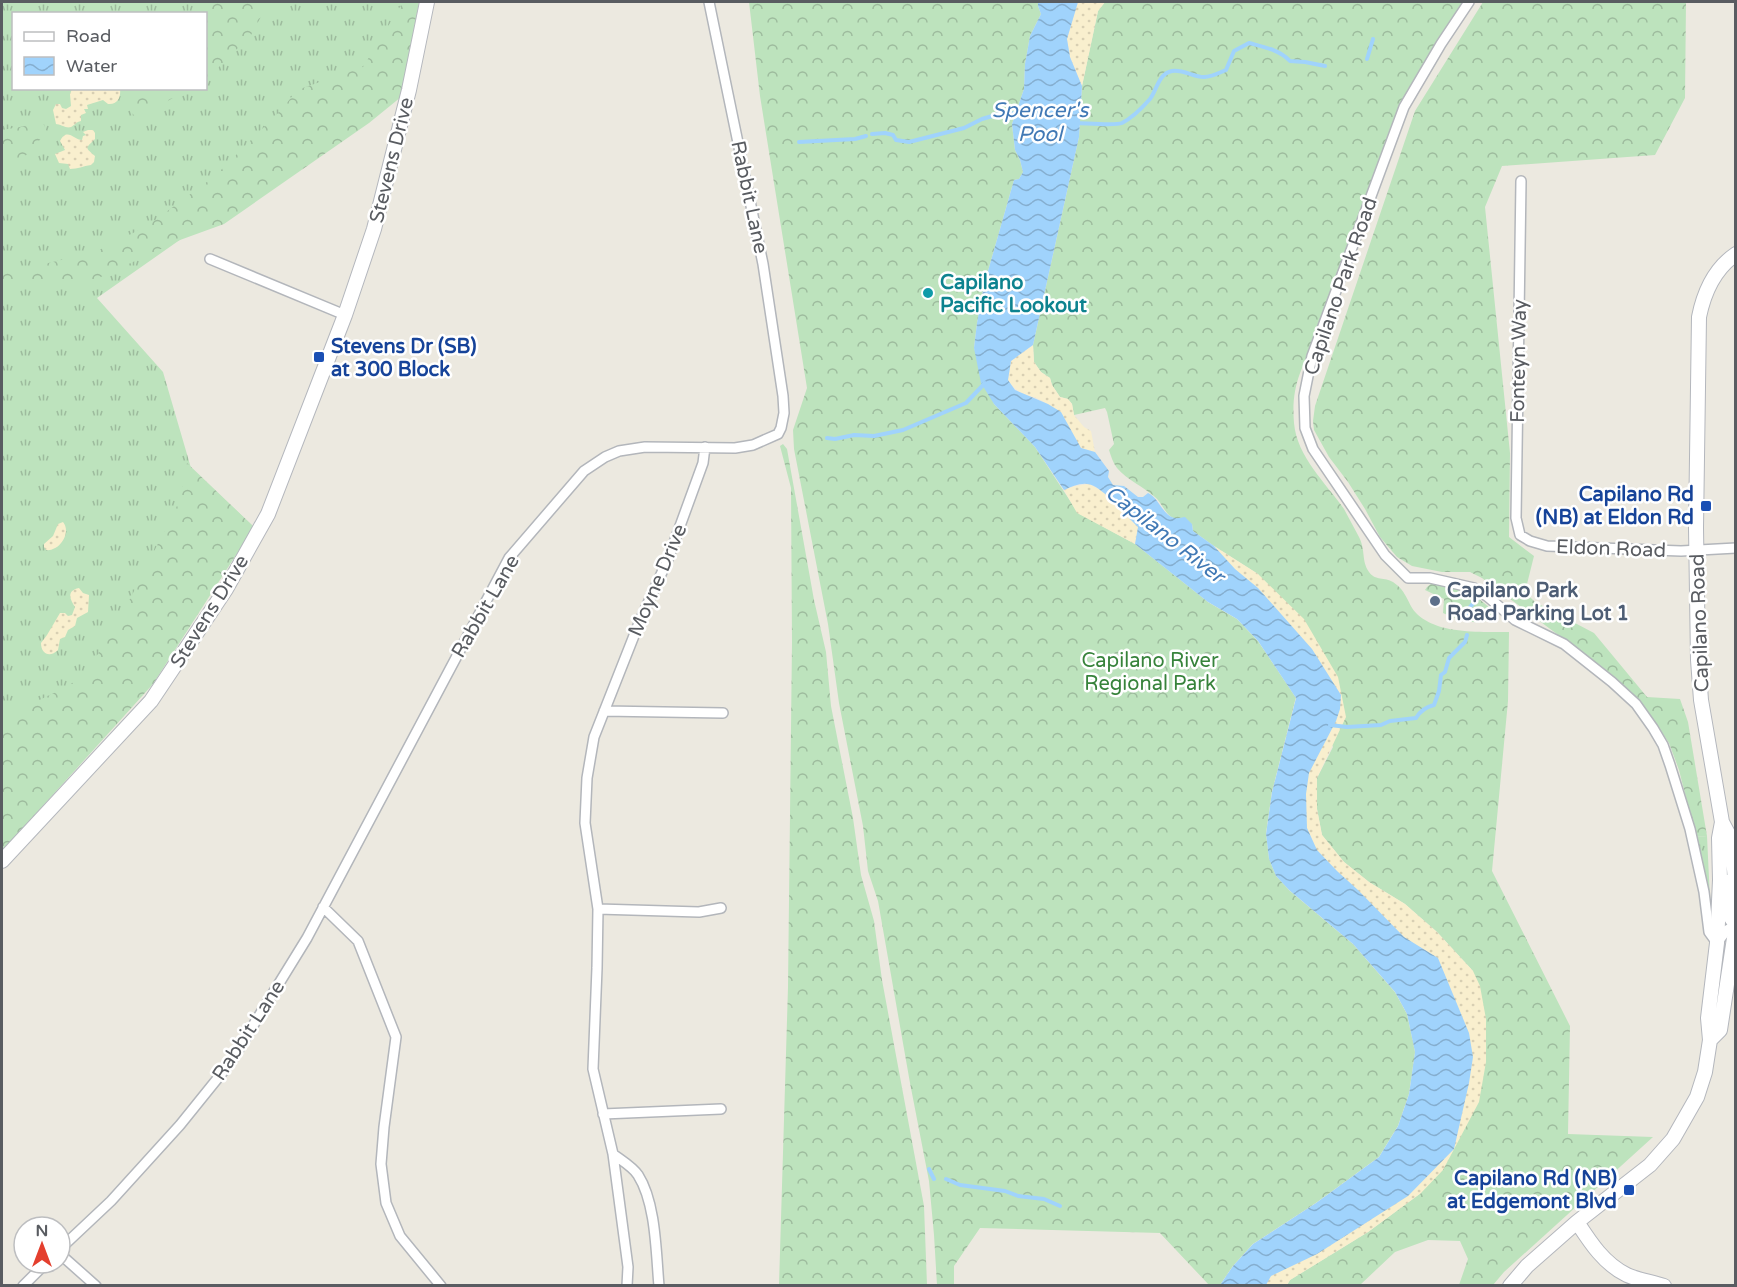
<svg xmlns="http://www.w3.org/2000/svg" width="1737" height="1287" font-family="'Varela Round',sans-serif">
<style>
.grass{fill:url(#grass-tufts);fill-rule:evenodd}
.forest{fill:url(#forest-crowns)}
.sand{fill:url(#sand-dots)}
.water{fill:url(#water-waves)}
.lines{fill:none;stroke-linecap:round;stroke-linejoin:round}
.stream{stroke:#a0d3fc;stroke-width:4}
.street-casing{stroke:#b3b6bb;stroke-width:12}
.secondary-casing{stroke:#b4b7bd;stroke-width:16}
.street{stroke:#fff;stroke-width:9}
.secondary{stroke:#fff;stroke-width:14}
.culture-dot{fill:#0f9aa8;stroke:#fff;stroke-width:2}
.transit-dot{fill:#1a4fb4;stroke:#fff;stroke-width:2}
.service-dot{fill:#5c6f8a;stroke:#fff;stroke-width:2}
.labels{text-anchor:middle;stroke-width:5;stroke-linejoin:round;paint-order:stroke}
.street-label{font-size:20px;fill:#595c61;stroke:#fff}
.culture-label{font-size:20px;font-weight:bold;fill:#0d838f;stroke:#fff;text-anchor:start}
.transit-label{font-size:20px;font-weight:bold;fill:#164399;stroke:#fff;text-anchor:end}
.service-label{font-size:20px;font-weight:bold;fill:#4e5e75;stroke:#fff;text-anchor:start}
.park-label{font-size:20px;fill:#37833b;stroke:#fff}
.water-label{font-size:21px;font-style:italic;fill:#4179b5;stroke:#fff}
</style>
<defs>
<pattern id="grass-tufts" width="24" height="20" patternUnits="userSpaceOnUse" patternTransform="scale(1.5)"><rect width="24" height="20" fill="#bde3bd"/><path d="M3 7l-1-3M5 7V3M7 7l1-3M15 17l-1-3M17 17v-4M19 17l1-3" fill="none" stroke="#9dbb9d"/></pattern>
<pattern id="forest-crowns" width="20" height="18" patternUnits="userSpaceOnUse" patternTransform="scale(1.5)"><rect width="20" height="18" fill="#bde3bd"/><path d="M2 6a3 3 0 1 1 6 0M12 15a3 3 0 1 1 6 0" fill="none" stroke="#9dbb9d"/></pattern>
<pattern id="sand-dots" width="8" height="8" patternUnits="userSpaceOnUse" patternTransform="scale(1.5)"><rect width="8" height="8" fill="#f9efce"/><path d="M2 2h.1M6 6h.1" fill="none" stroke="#d8cfb3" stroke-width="1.8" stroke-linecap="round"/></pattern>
<pattern id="water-waves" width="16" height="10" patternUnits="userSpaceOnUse" patternTransform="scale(1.5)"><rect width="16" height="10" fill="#a0d3fc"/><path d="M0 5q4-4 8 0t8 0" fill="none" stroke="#85aecf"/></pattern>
</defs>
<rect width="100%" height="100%" fill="#ece9e0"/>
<path class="grass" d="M2 2H411L385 96 97 298 163 372 191 468 254 527 2 851ZM14 14H206V88H14Z
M1707 836 1710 899 1696 837Z"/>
<path class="forest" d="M203 2H269L251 35 212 74 206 78V14L189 13Z
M403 2H419L401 97 369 123 224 224 180 240 88 283 2 288V274L95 252 147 226 215 176 282 109 297 90 363 67Z
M749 2H1038V6L1041 14 1030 36 1025 64 1024 89 1012 124 1015 150 1020 160 1023 172 1019 179 1014 180 984 285 977 323 974 348 994 404 1035 447 1078 513 1135 544 1208 602 1237 619 1258 641 1296 698 1272 792 1266 834 1289 890 1353 944 1395 992 1407 1014 1416 1052 1409 1094 1398 1126 1379 1157 1316 1203 1253 1244 1233 1266 1220 1285H1209L1160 1233 980 1228 954 1266V1285H937L934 1235 929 1181 910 1083 878 901 868 871 863 826 839 703 828 624 794 449 793 430 807 388 760 96Z
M1105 2H1464L1415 79 1317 337C1301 368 1291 387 1294 423 1297 457 1326 483 1344 509 1349 518 1354 528 1359 537 1366 551 1361 560 1369 572 1375 581 1385 577 1393 582 1408 592 1407 604 1417 614 1421 618 1428 622 1433 624 1452 633 1488 632 1509 632L1508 701 1492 871 1570 1026 1568 1134 1653 1137 1504 1272 1493 1285H1459L1468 1259 1460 1241 1428 1240 1395 1252 1360 1285H1287L1290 1280 1368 1232 1421 1193 1473 971 1437 932 1405 904 1369 882 1344 862 1322 835 1317 809V778L1333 747 1258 574 1214 546 1193 531 1192 524C1185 522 1176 520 1170 516 1164 511 1161 502 1155 497 1144 487 1127 480 1117 468 1113 463 1111 456 1109 450L1114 444 1107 412 1105 408 1074 415 1072 404 1068 399 1060 397 1052 385 1050 378 1041 372 1034 362 1033 345 1079 137 1082 86 1098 11Z
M1483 2H1686L1685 98 1655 155 1502 166 1485 207 1510 453 1509 537 1534 556 1525 592 1535 602 1594 633 1647 697 1680 699 1688 722 1707 836 1696 837 1679 770 1669 743 1657 725 1636 703 1569 643 1482 578 1470 572H1442L1412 566 1397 557 1380 537 1365 509 1348 482 1329 457 1314 430 1313 421 1315 406 1415 111Z
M143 89V88L188 89 137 119 124 103Z
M43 123 47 132 19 163 2 166V130Z
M783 444 787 449 814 600 826 652 831 706 853 818 861 875 874 921 882 980 924 1206 927 1285H779L788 987 792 642 791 488 780 446Z
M187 463 254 527 153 684 2 851V724L14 712 54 693 85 676 130 599 179 502Z
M1432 583 1473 594 1495 612 1496 616C1481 628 1459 620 1443 613L1444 599 1425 590 1427 587Z"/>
<path class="sand" d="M1078 2H1105L1098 11 1082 86 1070 57 1067 39Z
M72 89H120C121 97 118 105 108 104L103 100 87 105 88 109H84L86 113 81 115V121C76 122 75 125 71 127 67 129 60 124 56 124L53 110 56 104H60L62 108 66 109 71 106 70 94Z
M88 130H93L95 133V139C85 149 85 147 95 156L94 162 91 165C83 166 78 169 70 169L68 164 59 163 55 154 65 150 60 141C67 127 74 140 82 140L83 136 86 135 83 132Z
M1033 345 1034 362 1041 372 1050 378 1052 385 1060 397 1068 399 1072 404 1074 415 1084 427 1091 431 1095 452 1081 448C1073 436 1059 414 1048 405 1034 392 1021 400 1008 380L1011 361Z
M1089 484 1107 494 1126 516 1139 527 1135 544 1077 513 1064 490 1075 486Z
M63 522C72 533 59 552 46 550L44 547V544L53 536 58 524Z
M1214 546 1258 574 1304 619 1338 677 1346 717 1317 778V809L1322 835 1344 862 1369 882 1405 904 1437 932 1473 971 1480 986 1486 1019V1062L1479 1102 1443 1170 1421 1193 1368 1232 1290 1280 1287 1285H1220L1233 1266 1253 1244 1316 1203 1379 1157 1398 1126 1409 1094 1415 1052 1407 1014 1395 992 1353 944 1289 890 1276 876 1269 859 1266 834 1272 792 1296 697 1258 641 1237 619 1208 602Z
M79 588 83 593 89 595 88 612 77 618 75 626 68 630 65 637 60 639 58 650C50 658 41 654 41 643L47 635 60 613H65L68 616 72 615 75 607C70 599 66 591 79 588Z"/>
<path class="water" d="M1038 2H1078L1067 39 1070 57 1082 86 1079 137 1033 345 1011 361 1008 380 1015 390 1048 404 1061 412 1081 448 1095 452 1109 471 1108 477 1113 485 1124 486 1138 497H1143L1148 493C1159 498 1163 516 1175 518 1178 519 1182 517 1185 517L1192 524 1193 531 1214 546 1235 569 1258 588 1312 649 1341 695 1340 709 1336 721 1309 773 1306 794 1307 828 1317 850 1337 871 1358 890 1404 937 1438 958 1469 1033 1473 1057 1469 1083 1454 1149 1408 1196 1317 1254 1271 1276 1266 1285H1220L1233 1266 1253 1244 1316 1203 1379 1157 1398 1126 1409 1094 1415 1052 1407 1014 1395 992 1353 944 1289 890 1276 876 1269 859 1266 834 1272 792 1296 698 1258 641 1237 619 1208 602 1135 544 1138 527C1126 516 1102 485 1087 484 1080 483 1071 487 1064 490L1035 447 994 404 981 383 974 348 977 323 984 285 1014 180 1019 179 1023 172 1020 160 1015 150 1012 124 1024 89 1025 64 1030 36 1041 14 1038 6Z"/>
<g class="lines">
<path class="stream" d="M1367 59 1373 39
M1076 123C1085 123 1115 126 1122 123 1132 118 1142 108 1150 99 1157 90 1158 74 1172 71 1183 69 1193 77 1204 77 1211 77 1219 73 1226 70L1234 51 1249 43C1264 47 1280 50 1290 61L1305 62 1325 66
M872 134 885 133 893 135 896 140 909 142 964 128 982 119 999 114 1020 113
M799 142 855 139 866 136
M827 438 835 439 854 435 874 436 903 430 966 403 985 383
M1486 590 1492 584
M1466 618 1470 607 1477 599
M1330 725 1347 727 1381 725 1390 721 1416 718C1420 711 1426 707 1434 705L1439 691 1441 675 1445 672 1449 658 1465 642 1467 635
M929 1169 934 1179
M946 1179 960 1185 1005 1191 1018 1196 1044 1199 1060 1206"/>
<g class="street-casing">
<path id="street" d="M1469 2 1441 44 1404 107 1312 356 1304 396 1305 428 1313 449 1385 555 1408 578H1430L1474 588 1488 597 1515 620 1564 644 1612 682 1636 704 1653 728 1663 745 1670 765 1690 829 1704 892 1709 932 1717 943 1727 930 1736 925
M1521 181 1516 518 1520 535 1530 541 1547 546 1681 551 1736 548
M210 259 345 315
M604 711 723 713
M323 907 358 941 396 1037 384 1127 381 1164 386 1203 400 1236 441 1286
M598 909 699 912 721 908
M603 1114 721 1109
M613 1154C621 1160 633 1167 638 1175 656 1203 656 1253 659 1286
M60 1249 111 1201 180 1125 230 1063 307 938 509 558 584 471 605 457 619 451 645 447 735 448 753 445 778 434 781 428 784 413 783 396 763 264 709 2
M60 1254 96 1286
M23 1286 46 1263
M627 1286 628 1267 613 1154 593 1069 597 968 598 909 585 823 587 778 594 737 639 623 668 559 703 463 705 447"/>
</g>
<g class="secondary-casing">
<path id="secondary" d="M1736 254C1714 269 1704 292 1699 317L1696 528 1698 660 1701 700 1722 822 1731 839 1736 889
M2 861 151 701 226 589 268 514 345 315 374 229 409 90 427 2
M1724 881 1730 895 1728 913 1736 925
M1710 1040 1720 1030 1736 925
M1577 1222C1590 1242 1604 1264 1627 1275 1638 1280 1652 1282 1664 1286
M1510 1286 1527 1266 1577 1222 1650 1165 1673 1139 1697 1097 1705 1072 1710 1040 1708 1018 1717 943 1720 880 1719 838 1722 822"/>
</g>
<use href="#street" class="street"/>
<use href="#secondary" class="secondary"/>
</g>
<circle class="culture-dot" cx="928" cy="293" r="6"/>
<g class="transit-dot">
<rect x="313" y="351" width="12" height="12" rx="3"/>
<rect x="1700" y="500" width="12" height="12" rx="3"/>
<rect x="1623" y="1184" width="12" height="12" rx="3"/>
</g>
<circle class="service-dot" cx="1435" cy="601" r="6"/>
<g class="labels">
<g class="street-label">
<text transform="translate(391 160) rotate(-76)" y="7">Stevens Drive</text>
<text transform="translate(750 197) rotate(78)" y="7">Rabbit Lane</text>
<text transform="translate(1340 286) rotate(-71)" y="7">Capilano Park Road</text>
<text transform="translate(1518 361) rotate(-89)" y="7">Fonteyn Way</text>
<text transform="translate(1611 548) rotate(2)" y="7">Eldon Road</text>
<text transform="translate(657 580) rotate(-67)" y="7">Moyne Drive</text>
<text transform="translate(485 606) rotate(-60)" y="7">Rabbit Lane</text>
<text transform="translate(209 611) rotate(-58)" y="7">Stevens Drive</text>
<text transform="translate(1699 623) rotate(-92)" y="7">Capilano Road</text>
<text transform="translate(248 1030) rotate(-57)" y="7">Rabbit Lane</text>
</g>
<g class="culture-label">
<text x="940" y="289">Capilano<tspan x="940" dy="23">Pacific Lookout</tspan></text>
</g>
<g class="transit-label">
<text x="331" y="353" text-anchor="start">Stevens Dr (SB)<tspan x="331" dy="23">at 300 Block</tspan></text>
<text x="1694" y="501">Capilano Rd<tspan x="1694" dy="23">(NB) at Eldon Rd</tspan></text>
<text x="1617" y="1185">Capilano Rd (NB)<tspan x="1617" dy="23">at Edgemont Blvd</tspan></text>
</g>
<g class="service-label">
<text x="1447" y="597">Capilano Park<tspan x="1447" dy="23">Road Parking Lot 1</tspan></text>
</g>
<g class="park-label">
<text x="1150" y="667">Capilano River<tspan x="1150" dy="23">Regional Park</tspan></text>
</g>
<g class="water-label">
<text x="1040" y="117">Spencer's<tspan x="1040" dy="24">Pool</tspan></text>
<text transform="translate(1165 534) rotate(38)" y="7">Capilano River</text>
</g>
</g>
<rect width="1737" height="1287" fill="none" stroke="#595c61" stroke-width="6"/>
<rect x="12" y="12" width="195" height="78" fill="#ffffff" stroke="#bdbec0" stroke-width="1.5"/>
<rect x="24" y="32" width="30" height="9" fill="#ffffff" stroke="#bdbec0" stroke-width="1.5"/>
<text x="66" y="42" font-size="18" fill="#595c61">Road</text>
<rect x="24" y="57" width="30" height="18" fill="url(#water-waves)" stroke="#bdbec0" stroke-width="1.5"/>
<text x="66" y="72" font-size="18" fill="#595c61">Water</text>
<g transform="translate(42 1245)"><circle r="28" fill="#ffffff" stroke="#bdbec0" stroke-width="1.5"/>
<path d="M0-4.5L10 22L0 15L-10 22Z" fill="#e43f2e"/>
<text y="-9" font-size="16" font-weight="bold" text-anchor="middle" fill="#595c61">N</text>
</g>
</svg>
